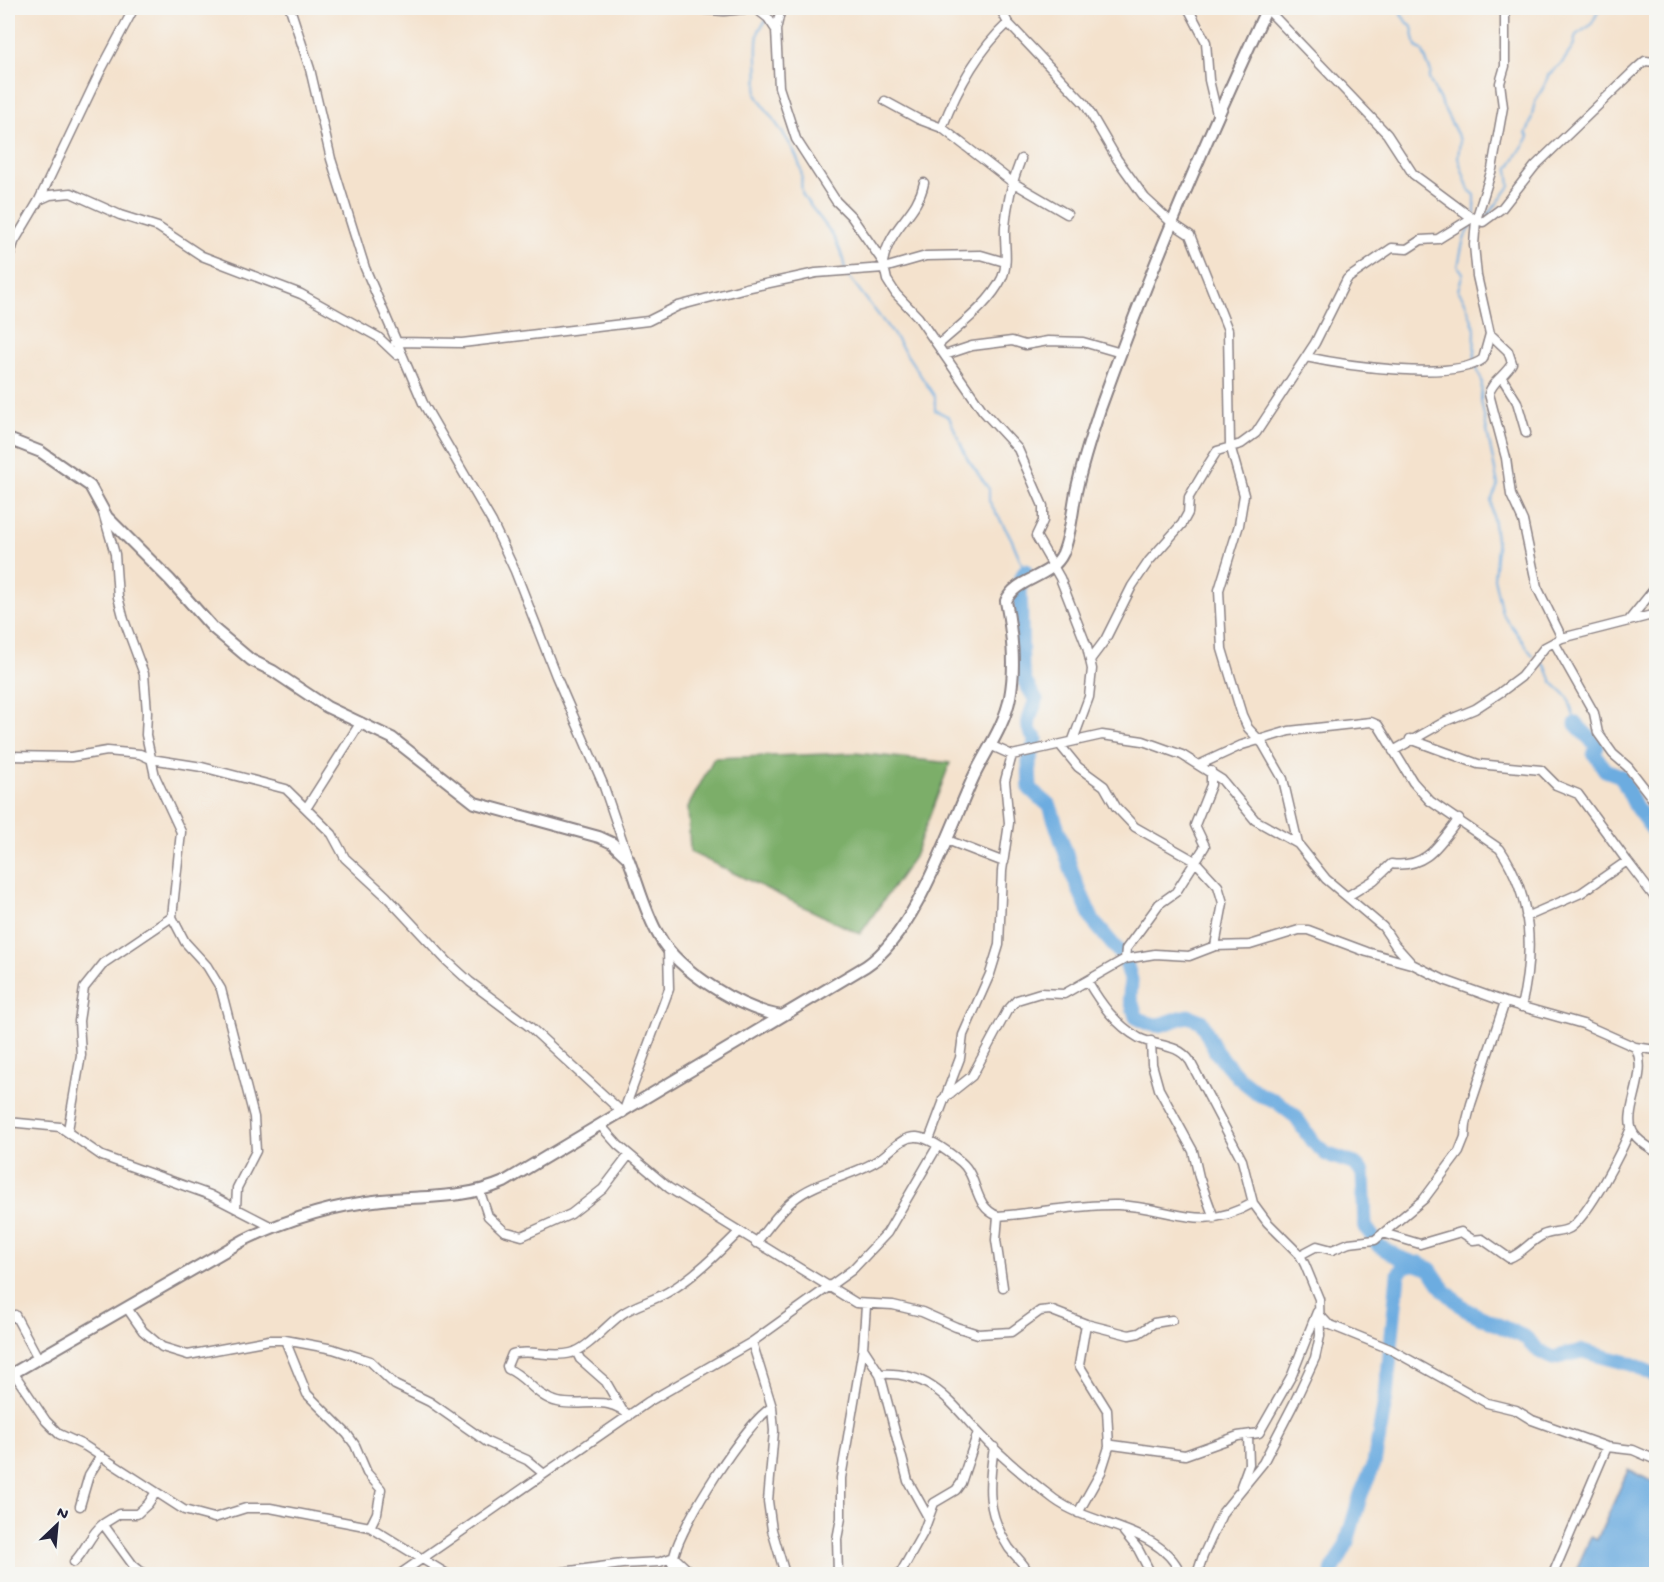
<svg xmlns="http://www.w3.org/2000/svg" width="1664" height="1582" font-family="'Gochi Hand',sans-serif">
<style>
.forest{fill:#7bae69;stroke:#4e6852;stroke-width:1.5}
.water{fill:#6cace0;stroke:#47678e;stroke-width:1.5}
.lines{fill:none;stroke-linecap:round;stroke-linejoin:round}
.stream{stroke:#6cace0;stroke-width:2}
.river{stroke:#6cace0;stroke-width:15}
.minor-casing{stroke:#8b8284;stroke-width:11}
.tertiary-casing{stroke:#8b8284;stroke-width:14}
.minor{stroke:#fff;stroke-width:8}
.tertiary{stroke:#fff;stroke-width:10}
</style>
<rect width="100%" height="100%" fill="#f6f6f2"/>
<filter id="ink" filterUnits="userSpaceOnUse"><feTurbulence type="fractalNoise" baseFrequency=".0167" numOctaves="2"/><feDisplacementMap in="SourceGraphic" scale="12" xChannelSelector="R" yChannelSelector="G"/><feConvolveMatrix kernelMatrix="1 2 1 2 8 2 1 2 1" color-interpolation-filters="sRGB"/></filter>
<filter id="wash" filterUnits="userSpaceOnUse"><feTurbulence type="fractalNoise" baseFrequency=".008" numOctaves="4" result="noise"/><feDisplacementMap in="SourceGraphic" scale="24" xChannelSelector="R" yChannelSelector="G"/><feGaussianBlur stdDeviation="1.35" result="paint"/><feColorMatrix in="noise" values="0 0 0 0 0 0 0 0 0 0 0 0 0 0 0 0 0 1.4 0 .05"/><feComposite in="paint" operator="in"/></filter>
<g filter="url(#wash)">
<rect width="100%" height="100%" fill="#f4e2cd"/>
<path class="forest" d="M855 753 950 763 914 857 860 934 690 852 688 807 714 758Z"/>
<path class="water" d="M1628 1470 1656 1483V1574H1574L1591 1537 1597 1540Z"/>
<g class="lines">
<path class="stream" d="M1403 8 1401 15 1412 27 1416 47 1422 50 1431 72 1429 79 1460 140 1458 158 1469 190 1475 195V214
M767 19C765 23 760 27 759 31 753 49 761 74 756 94 770 118 794 142 801 170 803 178 799 190 804 197 822 223 839 235 845 269
M1479 218 1489 214 1510 186 1508 169 1529 137 1526 134C1532 124 1531 117 1534 106 1537 94 1546 88 1548 75L1562 63 1573 47 1576 35 1591 25 1600 8
M1472 227C1462 235 1461 254 1458 266L1463 273 1458 290 1465 301 1475 329 1474 361 1482 381 1481 401 1498 485 1491 501 1497 547 1494 578 1502 613 1533 656
M847 274 893 334 935 397V410L949 417 967 458 989 489V501L1011 538 1025 571
M1538 660 1546 667 1552 682 1568 697 1576 724"/>
<path class="river" d="M1025 571 1020 581 1022 668 1025 682 1036 700C1031 715 1022 727 1036 739L1029 762 1030 789 1050 806 1074 878 1093 921 1125 959 1131 980 1130 997 1136 1017C1162 1033 1163 1021 1188 1016L1201 1021 1216 1052 1239 1078 1260 1095 1276 1101 1295 1116 1312 1141 1326 1154 1355 1164 1363 1173 1365 1226 1379 1246 1398 1257 1430 1269 1444 1290 1466 1310 1526 1338 1539 1351 1553 1358 1582 1351 1632 1364 1656 1376
M1576 724 1597 746 1594 753 1605 770 1621 776 1636 807 1656 834
M1332 1571 1346 1545 1361 1494 1374 1464 1386 1396 1398 1275 1404 1266 1419 1263"/>
</g>
</g>
<g filter="url(#ink)">
<g class="lines">
<g class="minor-casing">
<path id="minor" d="M290 8 310 69 331 159 365 268 423 403 492 522 515 571 556 676 603 784 628 857
M680 8 724 11 755 8 768 18 776 30
M781 8 776 30 779 87 796 139 836 201 851 216 883 262 887 280 896 294 918 317 983 411 1018 449 1043 506V521L1036 536 1060 578 1087 647 1092 669 1089 697 1073 740
M1000 8 1008 23 1085 104 1117 159 1145 198 1172 223 1190 235 1228 330 1230 445 1244 495 1239 525 1219 590 1222 649 1242 715 1248 728 1263 744 1283 779 1298 844
M1188 8 1206 42 1209 80 1217 114
M1266 8 1387 134 1413 174 1472 218 1483 222 1502 208 1535 166 1638 67 1645 61 1656 62
M885 101 918 119 942 128 1012 182 1067 214
M942 128C957 89 978 51 1008 23
M39 200 100 72 134 8
M8 261 14 242 39 200 50 195 71 193 120 215 158 227 202 256 301 294 378 337 397 355
M883 262C890 225 917 216 924 183
M1490 334 1508 351 1512 363C1507 374 1491 382 1489 394L1506 458 1511 495 1523 521 1537 587 1562 638
M395 342 462 343 648 321 678 306 746 288 816 273 884 268 926 256 981 255 1005 262
M938 345C960 325 989 305 1002 278 1009 262 1004 244 1005 227 1007 203 1012 181 1021 159
M945 355 972 346 1012 341 1025 345 1048 341 1083 342 1121 353
M1306 357C1343 365 1453 382 1483 359L1490 334 1477 276 1474 245 1476 220 1492 169 1503 107 1500 83 1505 66V8
M1502 378 1517 402 1526 433
M103 513 115 554 118 597 124 620 144 674 147 712 146 735 155 776 181 832 172 917 185 942 207 966 221 989 254 1117 256 1151 237 1188 236 1208
M1630 619 1656 587
M1554 642 1594 713 1598 733 1613 754 1628 767 1656 803
M1090 660 1105 640 1132 586 1149 561 1182 524 1188 513 1189 497 1208 465 1217 451 1241 444 1256 433 1315 343 1347 279 1392 248 1407 249 1421 240 1438 239 1472 218
M1410 739 1478 764 1541 770 1556 785 1578 794 1627 861
M990 745 1012 755 1102 735 1143 741 1182 755 1222 780 1255 820 1298 844 1326 879 1383 927 1395 945 1412 964 1444 980 1505 1002 1583 1024 1635 1047 1656 1050
M1060 745 1078 767 1104 786 1116 807 1135 827 1195 861 1218 886 1223 903 1215 946
M1393 751 1446 721 1475 709 1501 692 1521 677 1545 647 1562 638 1656 614
M8 756 71 757 107 751 140 754 151 759 202 767 286 789 332 834 345 858 386 896 447 961 470 982 530 1027 623 1113 669 989 668 950
M1201 764 1242 745 1289 731 1371 722 1378 725 1413 782 1430 801 1500 849C1533 898 1534 952 1521 1007
M307 807 361 722
M947 840 1004 862
M1348 896 1374 880 1391 864C1427 869 1439 844 1459 819
M1526 917 1581 893 1627 861 1656 899
M1125 959 1126 949 1159 904 1176 892 1202 851 1205 846 1195 825 1211 785V771
M1088 982C1101 1004 1116 1025 1139 1038 1157 1047 1177 1043 1190 1061L1242 1160 1253 1203 1267 1222 1300 1255 1305 1265 1319 1299 1320 1336 1315 1358 1294 1403 1263 1463 1223 1512 1203 1556 1197 1574
M1151 1041 1152 1064 1159 1089 1193 1151 1199 1177 1214 1218
M1635 1047C1651 1074 1620 1114 1634 1134 1639 1142 1649 1147 1656 1152
M943 1099 972 1076 1007 1011 1017 1000 1040 993 1064 994 1125 959 1155 954 1189 956 1215 946 1250 945 1299 930H1308L1367 952 1411 964
M8 1122 60 1127 102 1156 210 1195 272 1227
M601 1126 618 1145 669 1188 856 1303 893 1305 922 1312 956 1327 978 1334 1011 1332 1040 1311 1050 1310 1086 1324
M68 1130 81 1055 79 1021 84 988 104 963 172 917
M929 1140 960 1058 963 1035 990 974 999 945 1002 871 1009 823 1005 781 1012 755
M480 1192 488 1216 504 1231 522 1236 571 1214 603 1189 629 1155
M998 1216C1038 1213 1079 1204 1118 1205 1173 1207 1199 1234 1253 1203
M1383 1233 1420 1244 1461 1232 1473 1240 1482 1239 1509 1258C1523 1253 1529 1242 1543 1235 1552 1231 1561 1233 1570 1228 1589 1215 1622 1151 1631 1128
M756 1243C767 1229 778 1213 792 1201 816 1180 852 1177 878 1160 891 1152 901 1136 917 1137 931 1138 950 1153 961 1162 979 1177 973 1207 998 1216L996 1240 1003 1287
M1300 1255 1317 1246 1332 1250 1349 1243 1375 1240 1424 1199 1459 1152 1465 1137 1466 1124 1471 1104 1505 1002
M866 1306 863 1348 880 1374 908 1481 928 1517
M127 1308 143 1331 162 1347 188 1355 269 1340H285L333 1349 370 1361 395 1385 430 1402 487 1442 527 1460 544 1474
M8 1319 15 1315 38 1358
M285 1340 307 1394 347 1434 355 1445 367 1473 381 1489 377 1513 370 1527
M752 1342 772 1407 774 1431 768 1501 772 1530 785 1574
M576 1351 580 1359 606 1382 621 1408
M13 1372 46 1421 59 1434 85 1446 184 1510 214 1518 246 1508H270L370 1527 447 1574
M880 1374C929 1371 949 1400 978 1432 1000 1456 1028 1479 1054 1499 1093 1528 1160 1526 1181 1574
M629 1416C609 1394 583 1408 558 1402 536 1397 527 1377 508 1369L507 1366 512 1354C531 1349 551 1358 571 1353 588 1349 606 1325 622 1314 636 1304 653 1301 668 1292 694 1277 717 1254 738 1233
M994 1447C988 1487 986 1512 1009 1548 1016 1557 1025 1564 1029 1574
M1109 1447 1107 1410 1079 1365 1086 1324 1129 1335 1139 1333 1154 1323 1172 1320
M1241 1486 1249 1464 1248 1436
M80 1506 89 1475 101 1456
M1078 1513 1101 1472 1109 1447 1113 1445 1185 1455 1238 1436 1259 1433 1292 1375 1317 1312 1328 1324 1390 1349 1487 1403 1516 1410 1532 1420 1607 1447 1633 1450 1656 1460
M103 1524 119 1514H137L148 1504 156 1492
M1124 1532 1138 1549 1151 1574
M74 1562C86 1550 90 1534 103 1524L133 1565 144 1574
M8 1569 10 1574
M400 1574 648 1402 752 1342 852 1270 887 1233 937 1147
M548 1574 622 1564 660 1562 674 1557 692 1574
M672 1574C673 1569 672 1562 674 1556 682 1523 744 1425 772 1407
M838 1574 837 1539 841 1518V1478L863 1348
M900 1574 923 1533 934 1503 956 1490 961 1483 978 1432
M1553 1574 1607 1447"/>
</g>
<g class="tertiary-casing">
<path id="tertiary" d="M8 439 41 452 90 486 107 517 170 580 213 628 251 660 273 671 327 707 392 738 475 803 599 837 612 843 628 858C638 883 645 913 659 936 679 972 741 1009 781 1016
M8 1376 244 1240C288 1219 334 1205 382 1200 424 1196 465 1199 504 1182L866 966C917 931 948 832 974 776 986 751 1005 725 1010 697 1016 665 1012 633 1006 601 1016 577 1051 579 1063 553 1071 534 1072 512 1076 492 1082 464 1091 436 1100 409 1149 272 1206 139 1267 8"/>
</g>
<use href="#minor" class="minor"/>
<use href="#tertiary" class="tertiary"/>
</g>
</g>
<rect width="1664" height="1582" fill="none" stroke="#f6f6f2" stroke-width="30"/>
<g transform="translate(57 1525) rotate(26)" stroke="#f6f6f2" stroke-width="4.5" paint-order="stroke">
<path d="M0-4.5L10 22L0 15L-10 22Z" fill="#22223b"/>
<text y="-9" font-size="16" font-weight="bold" text-anchor="middle" fill="#22223b">N</text>
</g>
</svg>
